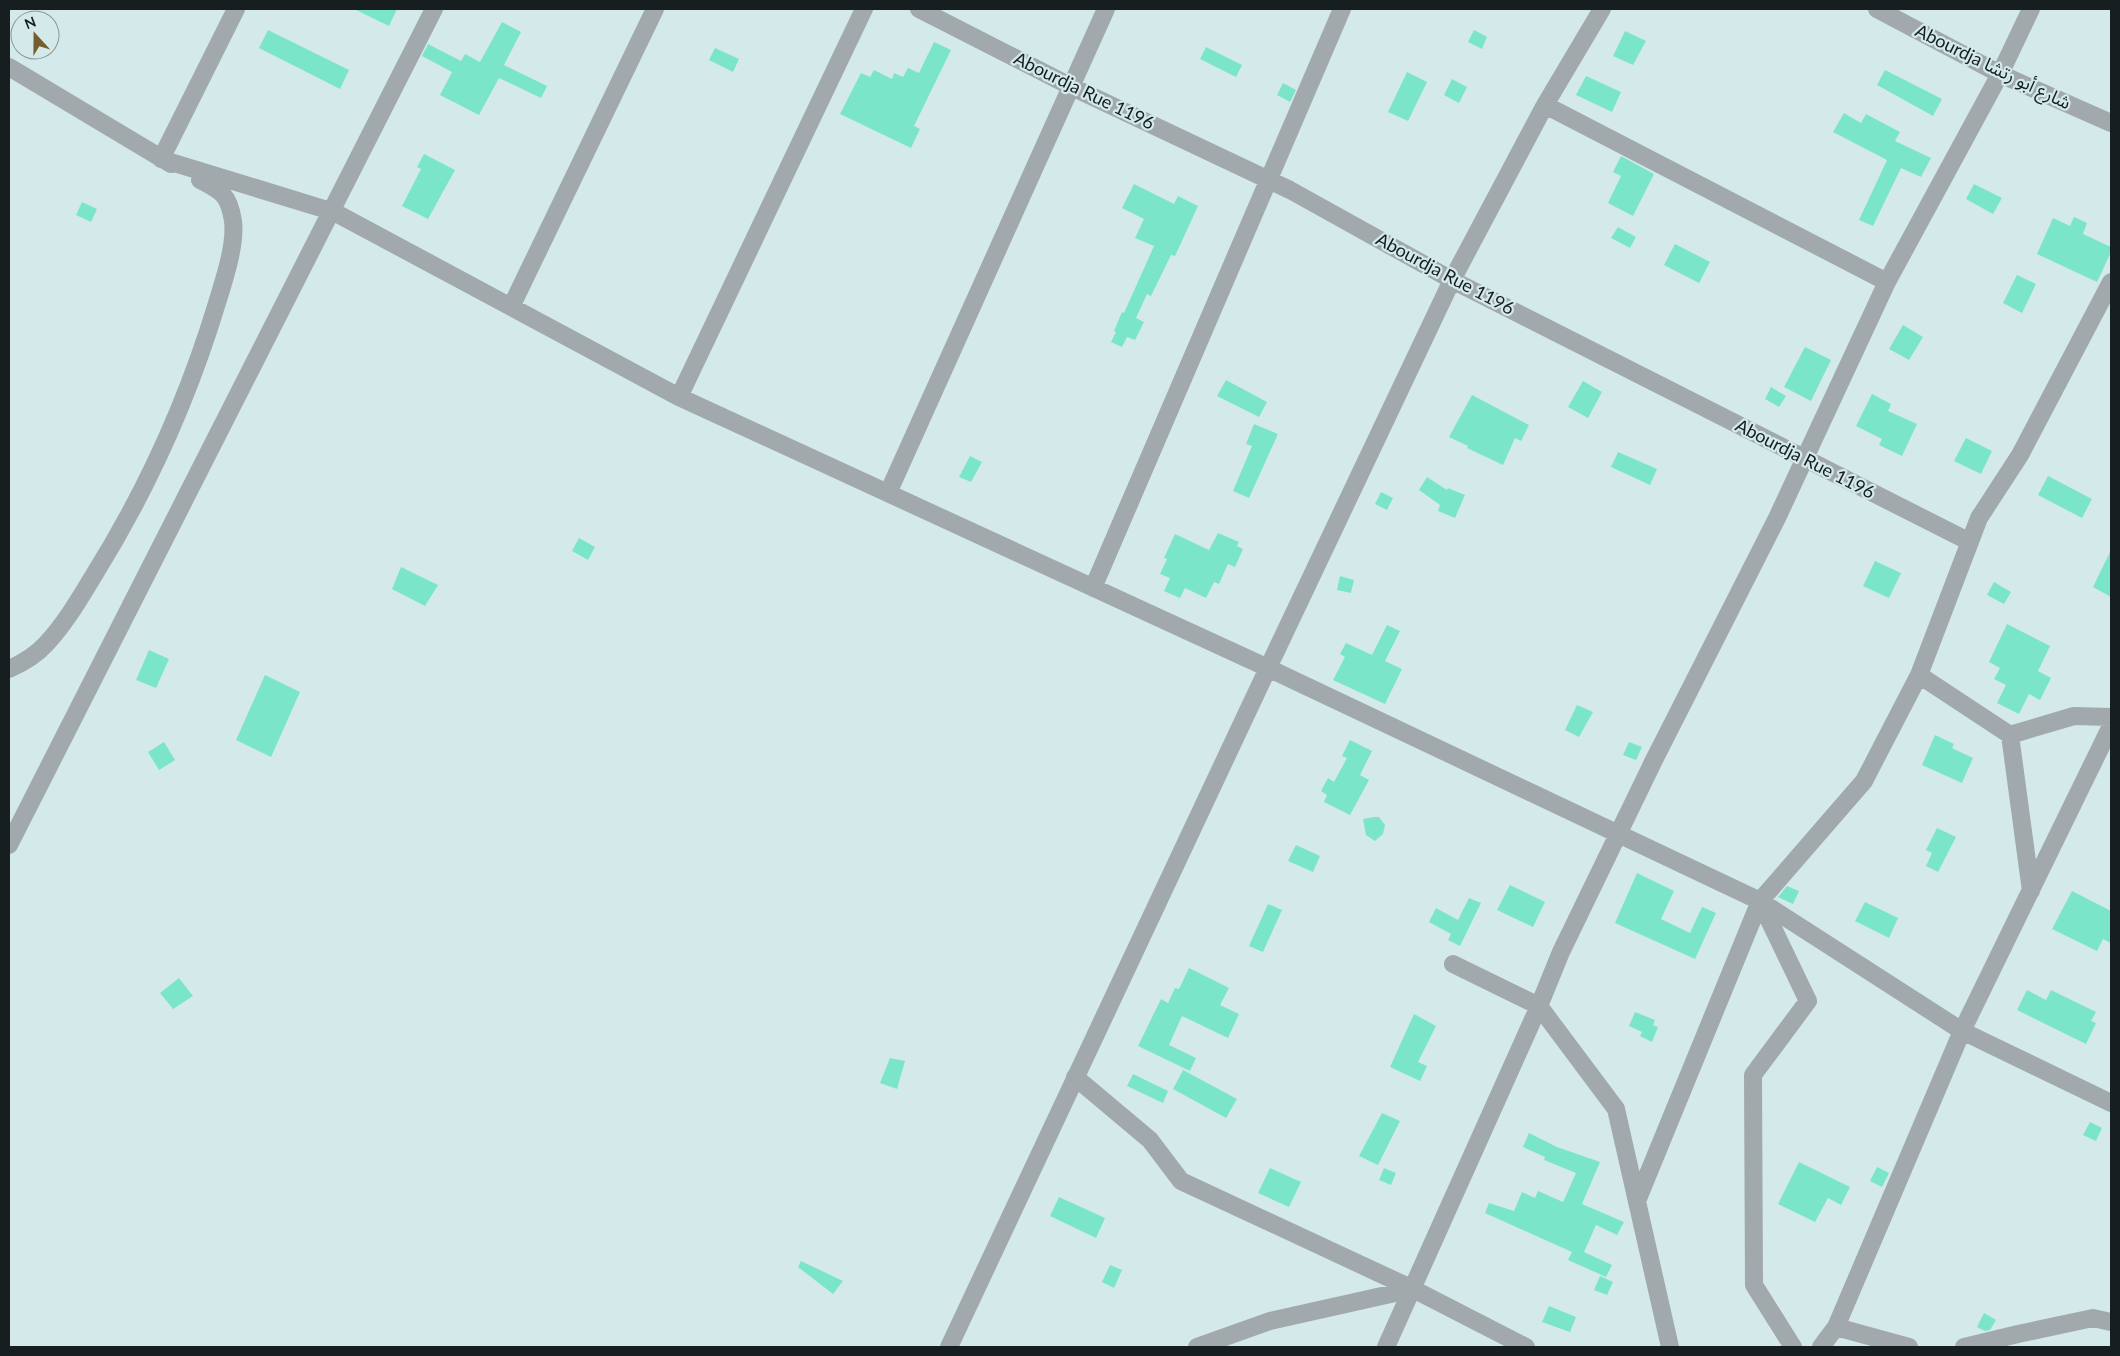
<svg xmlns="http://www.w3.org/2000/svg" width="2120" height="1356" font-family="Lato,'Noto Sans Arabic',sans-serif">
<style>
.building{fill:#7be5ca}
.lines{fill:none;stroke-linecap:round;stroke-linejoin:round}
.minor{stroke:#a1a9ac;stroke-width:18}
.labels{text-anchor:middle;stroke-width:4.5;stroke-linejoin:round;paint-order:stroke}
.street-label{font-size:18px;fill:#161e1f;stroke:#d4eaea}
</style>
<rect width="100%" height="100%" fill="#d4eaea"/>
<path class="building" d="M354 9H397L389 26Z
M502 22 521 32 504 65 547 86 541 98 499 78 479 115 440 95 452 72 422 56 428 44 461 61 465 54 480 62Z
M268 30 349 70 340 89 259 48Z
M1474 30 1487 37 1482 49 1468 42Z
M1625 31 1646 41 1633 65 1613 56Z
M934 42 951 50 914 126 920 129 911 148 840 114 861 73 870 77 874 70 892 79 894 73 903 77 908 68 919 73Z
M1206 47 1242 65 1236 77 1200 59Z
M715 48 739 59 733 72 709 60Z
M1885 70 1942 99 1933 116 1877 85Z
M1407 72 1427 82 1408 121 1388 112Z
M1586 76 1621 92 1612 112 1576 95Z
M1452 79 1467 87 1459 103 1444 95Z
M1283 83 1296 90 1290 102 1277 95Z
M1844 113 1861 123 1866 114 1900 132 1895 141 1931 158 1921 177 1901 168 1873 226 1859 220 1887 160 1833 132Z
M424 154 455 170 428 219 402 206 421 169 417 167Z
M1621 156 1654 174 1633 216 1608 203 1621 176 1613 172Z
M1134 184 1174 204 1178 196 1198 206 1175 256 1171 255 1151 296 1147 294 1136 318 1144 322 1135 340 1127 337 1122 347 1111 342 1116 332 1114 331 1122 312 1124 313 1154 246 1135 238 1144 219 1122 208Z
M1974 184 2002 198 1993 214 1966 199Z
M82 202 97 209 91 222 76 215Z
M2074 217 2087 223 2083 234 2111 247V252L2097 282 2037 254 2053 218 2070 226Z
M1618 227 1636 237 1630 248 1611 238Z
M1675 244 1710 262 1699 283 1664 265Z
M2017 275 2036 284 2022 313 2003 303Z
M1903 325 1923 337 1909 360 1889 349Z
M1805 347 1831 360 1811 401 1784 387Z
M1226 380 1267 402 1259 417 1217 396Z
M1583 381 1602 392 1588 418 1568 407Z
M1771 387 1786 396 1779 407 1765 399Z
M1872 394 1891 404 1888 411 1917 424 1902 456 1879 445 1882 439 1856 426Z
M1472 395 1529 425 1521 441 1515 438 1503 465 1467 448 1468 446 1449 437Z
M1254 424 1278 434 1249 498 1233 491 1252 446 1246 444Z
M1966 438 1992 451 1981 474 1954 461Z
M1618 452 1657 469 1650 485 1611 467Z
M970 456 982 462 971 482 959 477Z
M2048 476 2092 499 2082 518 2038 495Z
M1427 477 1447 490 1448 488 1465 495 1455 518 1438 511 1440 505 1419 490Z
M1381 492 1393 498 1387 510 1375 504Z
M1218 533 1239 542 1237 546 1243 549 1235 567 1228 564 1219 584 1214 582 1206 598 1185 588 1180 598 1164 591 1170 578 1160 574 1167 559 1164 558 1175 534 1209 550Z
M579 538 595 547 588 560 572 551Z
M2111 550V597L2093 587Z
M1875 561 1901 573 1889 598 1863 586Z
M401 567 438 585 425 606 392 589Z
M1340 576 1354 580 1351 593 1337 590Z
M1994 582 2011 592 2004 604 1987 595Z
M2007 624 2050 646 2038 671 2051 678 2040 700 2029 694 2019 714 1997 703 2006 685 1994 679 2000 668 1989 662Z
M1387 625 1400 631 1385 661 1402 669 1385 704 1333 680 1345 657 1340 654 1346 643 1372 655Z
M149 650 169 659 156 688 136 680Z
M265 675 300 692 271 757 236 740Z
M1577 705 1593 712 1579 737 1565 730Z
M1935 735 1954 744 1952 748 1973 758 1962 783 1922 765Z
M1350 740 1372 751 1360 775 1369 780 1350 815 1324 802 1327 795 1321 791 1328 778 1334 782 1347 758 1342 756Z
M164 742 175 760 159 770 148 752Z
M1629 742 1642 747 1636 760 1623 755Z
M1374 817H1379L1385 825 1383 834 1375 841 1366 835 1363 819Z
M1937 828 1956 837 1938 872 1926 866 1932 853 1926 850Z
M1296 845 1320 856 1313 872 1288 861Z
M1637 873 1674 891 1661 919 1690 933 1702 907 1716 913 1695 959 1615 923Z
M1510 885 1545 902 1533 927 1497 910Z
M1787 886 1799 891 1793 904 1778 897Z
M2072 891 2111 911V943L2103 939 2097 951 2052 929Z
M1469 898 1481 903 1460 946 1448 940 1451 934 1429 922 1436 908 1458 920Z
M1865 902 1898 918 1889 938 1855 921Z
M1268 904 1282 910 1263 952 1249 946Z
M1189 968 1229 988 1220 1005 1239 1014 1228 1038 1182 1016 1169 1045 1196 1058 1190 1071 1138 1046 1161 999 1168 1003 1175 988 1179 989Z
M179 978 193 996 173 1009 160 993Z
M2027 990 2046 1000 2051 990 2096 1012 2091 1021 2096 1023 2086 1044 2017 1010Z
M1635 1012 1655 1020 1653 1025 1658 1027 1652 1042 1640 1036 1642 1032 1629 1026Z
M1414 1014 1436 1026 1418 1062 1427 1066 1420 1081 1390 1067Z
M890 1058 905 1061 897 1089 880 1083Z
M1183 1070 1237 1099 1226 1118 1173 1089Z
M1133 1074 1168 1091 1163 1103 1127 1086Z
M1382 1113 1400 1121 1378 1165 1359 1156Z
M2090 1122 2102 1128 2096 1141 2083 1135Z
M1529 1133 1557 1147 1600 1162 1582 1204 1624 1222 1617 1235 1596 1225 1584 1252 1612 1265 1606 1277 1568 1260 1572 1252 1485 1213 1489 1203 1514 1211 1522 1192 1535 1198 1538 1191 1563 1202 1576 1173 1544 1160 1545 1157 1523 1147Z
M1799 1162 1850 1187 1841 1205 1828 1198 1815 1222 1778 1204Z
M1877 1167 1889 1173 1882 1187 1870 1181Z
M1270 1168 1301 1182 1289 1207 1258 1193Z
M1384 1168 1396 1173 1391 1185 1379 1180Z
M1059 1197 1105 1218 1096 1238 1050 1216Z
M801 1261 843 1281 833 1294 798 1267Z
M1110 1265 1122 1270 1114 1288 1102 1282Z
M1600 1276 1613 1282 1607 1295 1594 1290Z
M1549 1306 1576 1317 1570 1332 1542 1322Z
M1984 1313 1996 1320 1990 1330 1985 1331 1977 1327Z"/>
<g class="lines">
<path class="minor" d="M236 9 161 159 334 212 679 397 1268 668 1760 901 1808 1001 1753 1075 1754 1285 1793 1347
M919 9 1070 86 1290 190 1452 280 1970 542
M1877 9 2000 74 2111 123
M9 67 171 164
M1545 105 1887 282
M511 307 655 9
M679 397 864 9
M888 493 1106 9
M1093 588 1342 9
M9 669C23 663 36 655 46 644 65 624 80 598 94 575 147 490 188 399 217 303 224 280 236 245 233 221 229 195 222 191 200 180
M1919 675 2010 735 2031 891
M2010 735 2074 716 2111 717
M9 845 434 9
M1760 901 1962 1031 2111 1103
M1453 964 1539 1006 1616 1109 1670 1347
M1075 1077 1150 1140 1181 1181 1413 1289 1526 1347
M1637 1201 1760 901 1864 781 1919 675 1979 518 2020 455 2111 282
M1836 1327 1909 1347
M949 1347 1268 668 1452 280 1545 105 1602 9
M1197 1347 1270 1321 1413 1289
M1386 1347 1539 1006 1561 952 1654 760 1777 518 1887 282 2000 74 2031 9
M1821 1347 1836 1327 1962 1031 2111 726
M1964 1347 2018 1334 2093 1318 2111 1322"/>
</g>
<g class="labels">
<g class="street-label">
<text transform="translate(1993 67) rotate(26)" y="6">Abourdja شارع أبو رتشا</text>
<text transform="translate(1084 91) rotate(26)" y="6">Abourdja Rue 1196</text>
<text transform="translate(1445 274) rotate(28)" y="6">Abourdja Rue 1196</text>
<text transform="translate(1805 459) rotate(27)" y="6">Abourdja Rue 1196</text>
</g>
</g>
<rect width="2120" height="1356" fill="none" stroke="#161e1f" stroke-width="20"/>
<g transform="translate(35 35) rotate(339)"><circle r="24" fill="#d4eaea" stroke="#889899"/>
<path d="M0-4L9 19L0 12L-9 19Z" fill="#755e2e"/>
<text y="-8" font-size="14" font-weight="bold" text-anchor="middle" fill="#161e1f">N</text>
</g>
</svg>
